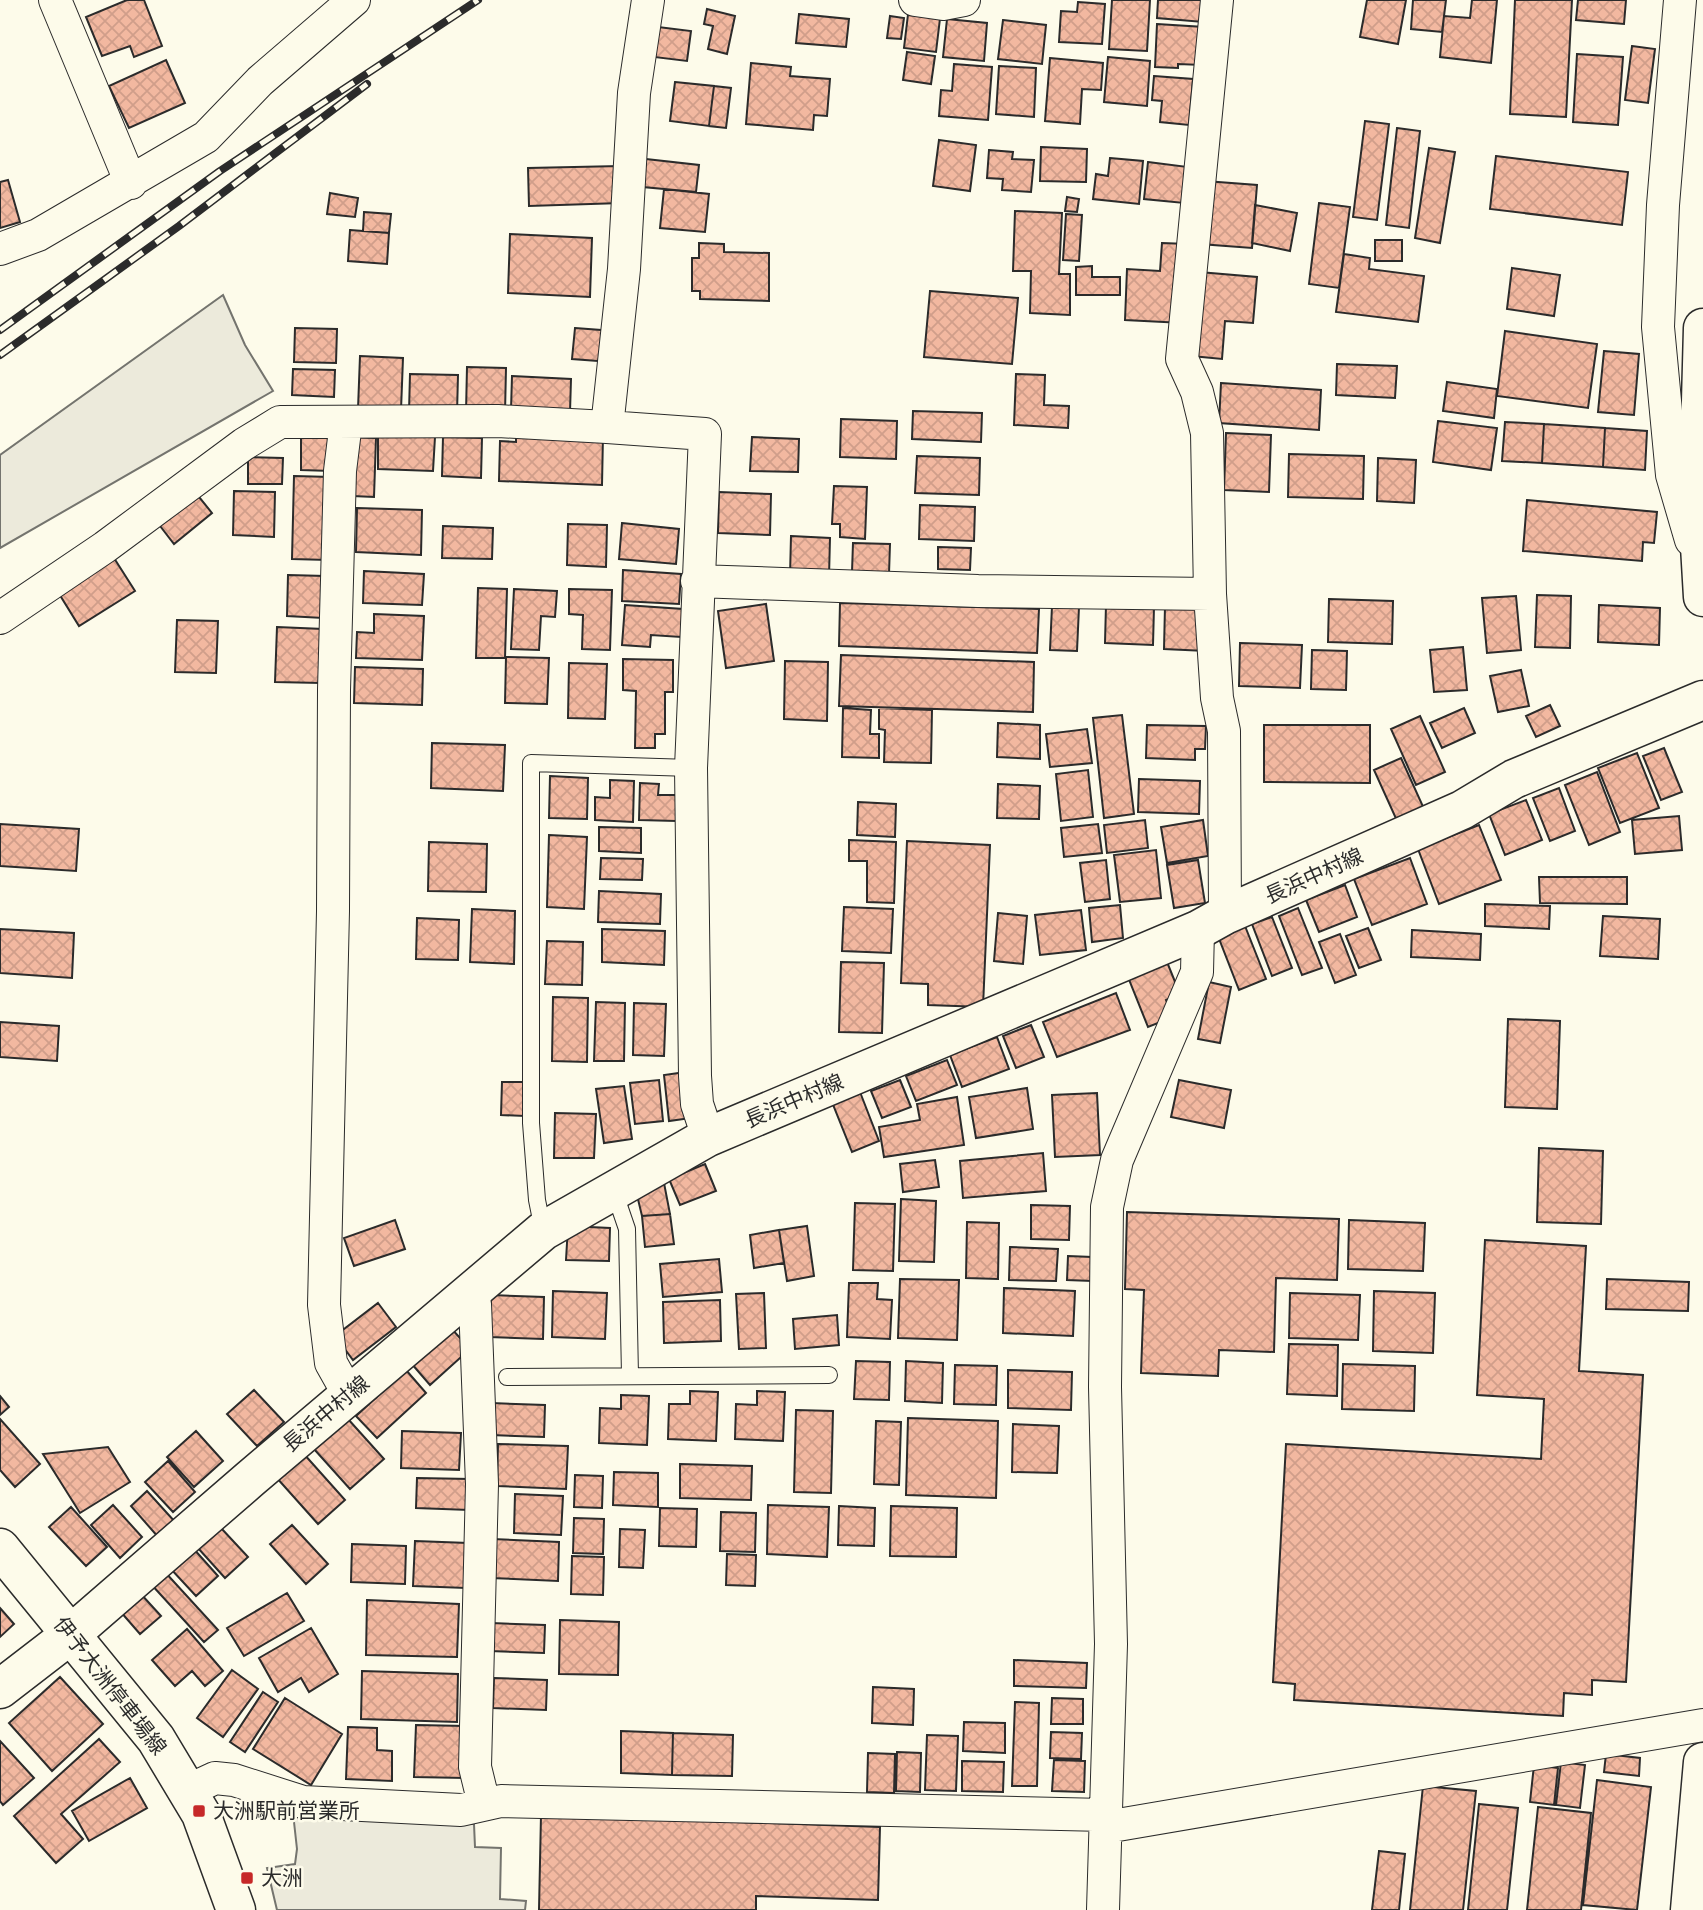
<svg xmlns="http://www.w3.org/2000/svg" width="1703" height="1910" font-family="'Varela Round','Noto Sans JP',sans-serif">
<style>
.parking{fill:#eceadb;stroke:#74746e;stroke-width:2}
.building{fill:url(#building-cross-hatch);stroke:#2b2b2b;stroke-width:2}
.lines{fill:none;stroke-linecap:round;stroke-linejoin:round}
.lane-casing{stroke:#2b2b2b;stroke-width:18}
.street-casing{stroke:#2b2b2b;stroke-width:34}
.secondary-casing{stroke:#2b2b2b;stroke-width:41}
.primary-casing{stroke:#2b2b2b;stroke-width:41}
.lane{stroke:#fdfbea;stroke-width:16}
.street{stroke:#fdfbea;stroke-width:32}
.secondary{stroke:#fdfbea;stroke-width:38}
.primary{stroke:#fdfbea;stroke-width:38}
.rail-casing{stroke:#2b2b2b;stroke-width:8}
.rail{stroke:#fdfbea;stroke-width:5;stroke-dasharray:16;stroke-linecap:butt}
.poi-dot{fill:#c62828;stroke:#fdfbea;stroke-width:2.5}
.labels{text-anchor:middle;stroke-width:5;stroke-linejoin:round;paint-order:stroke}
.street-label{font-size:21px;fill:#2b2b2b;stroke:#fdfbea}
.poi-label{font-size:21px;fill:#2b2b2b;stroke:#fdfbea;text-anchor:start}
</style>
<defs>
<pattern id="building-cross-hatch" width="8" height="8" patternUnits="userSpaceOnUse" patternTransform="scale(1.75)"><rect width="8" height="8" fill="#f2b8a0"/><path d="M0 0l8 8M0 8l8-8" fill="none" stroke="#d09e8a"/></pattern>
</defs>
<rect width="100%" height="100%" fill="#fdfbea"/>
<path class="parking" d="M223 295 245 345 273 391 0 548V455Z
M296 1817 474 1824 475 1847 501 1848 500 1899 526 1901 525 1910H277L267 1868 295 1864 297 1849 294 1822Z"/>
<path class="building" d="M127 0H144L162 46 134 57 130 46 102 56 86 17Z
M1112 0H1150L1147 51 1109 49Z
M1158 0H1205L1203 22 1157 18Z
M1367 0H1406L1398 44 1360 37Z
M1413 0H1446L1442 32 1411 29Z
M1472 0H1497L1491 63 1440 57 1444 16 1470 18Z
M1515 0H1572L1566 117 1510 114Z
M1578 0H1626L1624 24 1576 20Z
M1078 2 1105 4 1102 44 1059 42 1061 11 1077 12Z
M909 6 941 10 936 52 904 48Z
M707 9 735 16 727 54 708 49 713 26 704 24Z
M799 14 849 19 846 47 796 43Z
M890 16 904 18 901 39 887 38Z
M947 19 987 23 984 61 943 57Z
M1003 20 1046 25 1042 64 998 59Z
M1157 24 1204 27 1202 65 1178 64V68L1155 67Z
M658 27 691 31 687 61 654 57Z
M1632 46 1655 49 1648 103 1625 100Z
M907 52 935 56 931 84 903 80Z
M1577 54 1623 57 1618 125 1573 122Z
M1108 57 1150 61 1147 106 1104 102Z
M1050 58 1103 63 1101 90 1082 89 1080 124 1045 121Z
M166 60 185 103 129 128 109 86Z
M751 63 791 67 790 76 830 79 827 116 814 115 813 130 746 124Z
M954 64 992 67 988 120 939 116 941 90 952 91Z
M999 66 1036 68 1034 117 996 114Z
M1154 76 1193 79 1189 125 1160 122 1162 101 1152 100Z
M675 82 714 86 709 126 670 121Z
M714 86 731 88 726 128 709 126Z
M1365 121 1389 124 1377 220 1353 217Z
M1397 128 1420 131 1409 228 1386 225Z
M939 140 976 145 970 191 933 186Z
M1041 147 1087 149 1086 182 1040 181Z
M1429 148 1455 152 1440 243 1415 238Z
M989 150 1013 152 1012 159 1034 160 1031 192 1002 190 1003 179 987 178Z
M1496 156 1628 172 1622 225 1490 209Z
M1110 158 1143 161 1139 204 1093 199 1096 174 1108 176Z
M646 159 699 165 696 192 643 187Z
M1148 162 1188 167 1184 203 1144 199Z
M620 166 621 203 529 206 528 168Z
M8 180 20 222 0 228V182Z
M1205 181 1257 185 1252 248 1200 244Z
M664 189 709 194 705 232 660 228Z
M330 193 358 198 355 217 327 214Z
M1067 197 1079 199 1077 212 1065 211Z
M1319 203 1350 207 1339 288 1309 284Z
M1255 205 1297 213 1290 251 1252 243Z
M1015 211 1062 213 1059 274H1070V315L1030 313 1031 271H1013Z
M364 212 391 214 389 233 363 231Z
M1066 214 1082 215 1079 261 1063 260Z
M350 230 389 233 387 264 348 261Z
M510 234 592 238 590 297 508 293Z
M1375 240H1402V261H1375Z
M699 243 724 244V252L769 253V301L700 299V291H692V258H699Z
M1162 243 1187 244 1183 323 1125 320 1127 269 1160 271Z
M1344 254 1370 258 1369 269 1424 276 1418 322 1336 312Z
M1092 266V277H1120V295H1076V267Z
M1512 268 1560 275 1554 316 1507 309Z
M1199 272 1257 277 1253 323 1225 321 1222 359 1192 356Z
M930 291 1018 298 1012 364 924 357Z
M295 328 337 329 336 363 294 362Z
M575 328 614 331 611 362 572 359Z
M1505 331 1597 344 1588 408 1497 396Z
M1604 351 1639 354 1634 415 1598 412Z
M360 356 403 358 401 410 358 409Z
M1337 364 1397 366 1395 398 1336 395Z
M467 367 506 368 505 413 466 412Z
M293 369 335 370 334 397 292 395Z
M410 374 458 375 457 414 409 412Z
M1016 374 1045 375 1044 405 1069 406 1068 428 1014 425Z
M512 376 571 379 570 412 511 410Z
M1447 382 1497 389 1494 418 1443 411Z
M1221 383 1321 390 1319 430 1219 423Z
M913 411 982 413 981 442 912 439Z
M841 419 897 421 896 459 840 457Z
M1438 421 1497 428 1491 470 1433 462Z
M1505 422 1544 424 1542 463 1502 461Z
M1544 424 1605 428 1603 467 1542 463Z
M1605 428 1647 431 1645 470 1603 467Z
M516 432 603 435 602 485 499 481 500 441 516 442Z
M1226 433 1271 435 1269 492 1224 490Z
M378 435 435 437 433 471 378 469Z
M301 437 332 438 331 471 301 470Z
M355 437 376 438 374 497 353 496Z
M443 437 482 438 481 478 442 476Z
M752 437 799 439 798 472 750 471Z
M1289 454 1364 456 1363 499 1288 497Z
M917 456 980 458 979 495 915 493Z
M248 457 283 458 282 484H248Z
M1378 458 1416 460 1414 503 1377 501Z
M294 476 331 477 328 560 292 559Z
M834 486 867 487 865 539 840 537V524H832Z
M234 491 275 492 274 537 233 535Z
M195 492 212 513 174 544 157 522Z
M719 492 771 494 770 535 718 533Z
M1527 500 1657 512 1654 543 1643 542 1642 561 1523 551Z
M920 505 975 507 974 541 919 539Z
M357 508 422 510 421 555 356 552Z
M622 523 679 529 676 564 619 559Z
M568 524 607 525 606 567 567 565Z
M443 526 493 528 492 559 442 558Z
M791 536 830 538 829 577 790 576Z
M853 543 890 544 889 574 852 572Z
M938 547 971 548 970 570 938 569Z
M114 558 135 591 79 626 58 592Z
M623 570 681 574 679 604 622 601Z
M364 571 424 574 422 605 363 603Z
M288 575 325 576 323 618 287 616Z
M478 588 507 589 505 658H476Z
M514 589 557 591 555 617 541 616 539 650 511 649Z
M569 589 612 590 610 650 582 649 583 615 569 614Z
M1537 595 1571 596 1570 648 1535 647Z
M1516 596 1521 650 1487 653 1482 598Z
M1329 599 1393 601 1392 644 1328 642Z
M840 603 1039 609 1037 653 839 646Z
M766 604 774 661 726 668 718 611Z
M625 605 683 609 681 637 651 635 650 647 622 645Z
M1106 605 1154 607 1153 645 1105 643Z
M1599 605 1660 608 1659 645 1598 642Z
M1052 606 1079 607 1077 651 1050 650Z
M1165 606 1207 608 1206 651 1164 649Z
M374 614 424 616 422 660 356 658 357 632 374 633Z
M177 620 218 621 216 673 175 672Z
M277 627 323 629 321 683 275 682Z
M1240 643 1302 645 1300 688 1239 686Z
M1463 647 1467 690 1434 692 1430 650Z
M1312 650 1347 651 1346 690 1311 689Z
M841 655 1034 662 1033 712 839 706Z
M506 657 549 658 547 704 505 703Z
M623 659 673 660V692H665V734H655V748H635L636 691 623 690Z
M785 661 828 662 827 721 784 719Z
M569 663 607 664 605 719 568 718Z
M355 667 423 669 422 705 354 703Z
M1521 670 1529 706 1498 712 1490 676Z
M1550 705 1560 726 1536 737 1526 716Z
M843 708 871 710 870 734H879V758L842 757Z
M879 708 932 710 931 763 884 762 885 730 879 729Z
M1464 708 1475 733 1442 748 1430 723Z
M1122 715 1134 814 1104 818 1093 718Z
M1420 716 1445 772 1416 785 1391 729Z
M998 723 1040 725V759L997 757Z
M1147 725 1206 726 1205 749H1195V760L1146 758Z
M1264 725H1370V783L1264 782Z
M1087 729 1092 763 1050 767 1046 734Z
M432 743 505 745 503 791 431 788Z
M1664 748 1682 792 1661 800 1643 756Z
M1637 753 1659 808 1620 823 1598 768Z
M1401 758 1425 811 1398 823 1374 770Z
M1088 770 1093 817 1061 821 1056 774Z
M1597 772 1620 832 1589 845 1565 785Z
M550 776 588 778 587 819 549 818Z
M1139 779 1200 781 1199 814 1138 812Z
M610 780 634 781 633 822 595 820V797L610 798Z
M640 783 659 784 658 795H677L676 821 639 820Z
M998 784 1040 786 1039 819 997 818Z
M1559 788 1575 831 1550 841 1533 798Z
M1526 800 1542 840 1505 855 1489 814Z
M858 802 896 804 895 837 857 835Z
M1679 816 1682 850 1635 854 1632 820Z
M1145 820 1148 848 1107 853 1104 825Z
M1203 820 1208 856 1167 863 1161 827Z
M0 824 79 829 76 871 0 866Z
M1098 824 1102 853 1064 857 1061 828Z
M1479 825 1501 880 1439 904 1418 849Z
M599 827 641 828V853L599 851Z
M549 835 587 837 584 909 547 907Z
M849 840 896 842 894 903 867 902V861H849Z
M907 841 990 845 983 1007 928 1005V984L901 983Z
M429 842 487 844 486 892 428 891Z
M1156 850 1161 898 1120 902 1114 855Z
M601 858 643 859 642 880 600 879Z
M1410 858 1427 904 1372 925 1354 879Z
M1106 860 1110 899 1085 902 1080 863Z
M1198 860 1205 903 1174 908 1167 865Z
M1539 877H1627V904L1540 903Z
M1345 885 1357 917 1319 932 1306 900Z
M599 891 661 894 660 924 598 922Z
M1485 904 1550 906 1549 929 1485 926Z
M1120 905 1123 938 1092 942 1089 908Z
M844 907 893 909 891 953 842 951Z
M1298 908 1322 968 1302 975 1279 916Z
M472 909 515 911 514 964 470 962Z
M1081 910 1086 950 1040 955 1035 915Z
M998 913 1027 916 1023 964 994 961Z
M1603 916 1660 919 1658 959 1600 956Z
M1272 917 1292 968 1272 976 1252 924Z
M417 918 459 920 458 960 416 959Z
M1245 926 1266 979 1239 990 1218 936Z
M1368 928 1381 960 1359 968 1346 936Z
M0 929 74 933 72 978 0 973Z
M602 929 665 931 664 965 602 962Z
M1412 930 1481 934 1480 960 1411 957Z
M1340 934 1356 975 1335 983 1319 942Z
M547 941 583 942 582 985 545 984Z
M841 962 884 963 882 1033 839 1032Z
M1167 962 1180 994 1166 1000 1173 1017 1148 1027 1128 977Z
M1209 982 1231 987 1220 1043 1198 1039Z
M1116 993 1130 1030 1057 1057 1043 1022Z
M553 997 588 998 587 1062 552 1061Z
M596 1002 625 1003 624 1061H594Z
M634 1003 666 1004 664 1056 633 1055Z
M1508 1019 1560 1021 1557 1109 1505 1107Z
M0 1022 59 1026 57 1061 0 1057Z
M1031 1025 1044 1057 1016 1068 1003 1036Z
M997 1037 1009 1069 962 1087 950 1055Z
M947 1060 957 1085 916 1101 906 1076Z
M686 1072 691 1118 669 1121 664 1075Z
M659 1080 663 1121 635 1124 630 1083Z
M900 1080 911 1107 882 1118 871 1091Z
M1179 1080 1231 1090 1224 1128 1171 1117Z
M502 1082H526L525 1116 501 1115Z
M624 1086 632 1139 604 1143 596 1089Z
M1027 1088 1033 1129 976 1138 969 1097Z
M860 1092 879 1141 852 1152 832 1102Z
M1097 1093 1100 1155 1055 1157 1052 1095Z
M957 1097 964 1145 884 1157 879 1127 920 1120 917 1104Z
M555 1113 596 1114 594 1158H554Z
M1539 1148 1603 1151 1601 1224 1537 1222Z
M1043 1153 1046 1191 963 1198 960 1161Z
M935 1160 939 1187 903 1192 900 1164Z
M705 1164 716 1191 680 1205 669 1179Z
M664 1183 670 1214 642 1216 637 1195Z
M901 1199 936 1201 934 1262 899 1261Z
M855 1203 895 1204 893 1271 853 1270Z
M1031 1205 1070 1206 1069 1240 1031 1239Z
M1127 1212 1339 1219 1337 1280 1276 1278 1274 1352 1219 1350 1218 1376 1141 1373 1144 1290 1125 1289Z
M670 1214 674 1244 645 1247 642 1216Z
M395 1220 405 1249 354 1266 344 1238Z
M1349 1220 1425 1223 1423 1271 1348 1269Z
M967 1222 999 1223 998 1279 966 1278Z
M568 1226 610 1228 609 1261 566 1260Z
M807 1226 814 1276 787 1281 779 1230Z
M779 1230 784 1263 754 1268 750 1235Z
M1485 1240 1586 1246 1579 1371 1643 1375 1626 1682 1592 1680V1695L1564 1693 1563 1716 1294 1700 1295 1684 1273 1682 1286 1444 1541 1459 1544 1399 1477 1395Z
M1010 1247 1058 1249 1056 1281 1009 1280Z
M1068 1256 1092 1257V1281L1067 1280Z
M719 1259 722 1292 663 1297 660 1264Z
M900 1279 959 1280 957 1340 898 1338Z
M1607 1279 1689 1282 1688 1311 1606 1309Z
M849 1283H878L877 1299 892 1300 890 1339 847 1337Z
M1004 1288 1075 1291 1073 1336 1003 1333Z
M553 1291 607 1293 605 1339 552 1337Z
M1374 1291 1435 1293 1433 1353 1373 1351Z
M764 1293 766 1348 739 1349 736 1294Z
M1290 1293 1360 1295 1358 1340 1289 1338Z
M491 1295 544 1297 543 1339 490 1337Z
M720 1300 721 1341 664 1343 663 1302Z
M378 1303 396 1327 353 1360 335 1336Z
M837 1315 839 1345 795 1349 793 1319Z
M450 1327 470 1349 430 1385 411 1363Z
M1289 1344 1338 1345 1337 1396 1287 1394Z
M856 1361 890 1362 889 1400 854 1399Z
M906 1361 943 1363 942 1403 905 1401Z
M1343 1364 1415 1366 1414 1411 1342 1409Z
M955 1365 997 1366 996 1405 954 1404Z
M406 1370 426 1393 377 1438 356 1416Z
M1008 1370 1072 1372 1071 1410 1008 1408Z
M254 1390 284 1422 257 1446 227 1414Z
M690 1391 718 1392 716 1441 668 1439 669 1404H690Z
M757 1391 785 1392 783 1441 735 1439 736 1404 757 1405Z
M621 1395 649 1396 647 1445 599 1443 600 1408 621 1409Z
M0 1396 9 1407 0 1415Z
M491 1403 545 1405 544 1437 491 1435Z
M796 1410 833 1411 831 1493 794 1492Z
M908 1418 998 1421 996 1498 906 1495Z
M0 1419 40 1464 15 1487 0 1470Z
M348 1419 384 1459 350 1489 314 1449Z
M876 1421 901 1422 899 1485 874 1484Z
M1013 1424 1059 1426 1057 1473 1012 1472Z
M196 1431 223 1461 194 1487 167 1457Z
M402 1431 461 1433 459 1470 401 1468Z
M498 1444 568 1446 566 1489 497 1486Z
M108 1447 130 1482 80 1513 43 1454Z
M303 1453 345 1500 318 1524 276 1477Z
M168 1461 195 1492 173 1512 145 1482Z
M680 1464 752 1466 751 1500 680 1498Z
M614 1472 658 1473V1507L613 1505Z
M575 1475 603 1476 602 1508 574 1507Z
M417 1478 470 1479 469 1510 416 1508Z
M147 1491 176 1523 159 1538 131 1506Z
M515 1494 563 1496 561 1535 514 1533Z
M113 1505 142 1537 120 1558 91 1525Z
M768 1505 829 1507 827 1557 767 1554Z
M839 1506 875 1508 874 1546 838 1545Z
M891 1506 957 1508 956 1557 890 1556Z
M71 1507 107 1547 86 1566 49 1527Z
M660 1508 697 1509 696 1547 659 1546Z
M721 1512 756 1513 755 1552 720 1551Z
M574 1518 604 1519 603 1554 573 1553Z
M292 1525 328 1564 306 1584 270 1544Z
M221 1528 248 1557 225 1578 198 1548Z
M620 1529 645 1530 643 1568 619 1567Z
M492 1539 559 1542 558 1581 491 1578Z
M415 1541 468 1543 466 1588 413 1586Z
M352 1544 406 1546 405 1584 351 1582Z
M192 1547 218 1576 196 1596 170 1568Z
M727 1554 756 1555 755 1586 726 1585Z
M572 1556 604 1557 603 1595 571 1594Z
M164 1571 218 1630 204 1642 150 1583Z
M140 1593 161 1616 140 1634 120 1611Z
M287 1593 304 1621 244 1656 227 1628Z
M367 1600 459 1604 457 1657 366 1655Z
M0 1608 14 1624 0 1637Z
M560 1620 619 1622 618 1675 559 1674Z
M491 1623 545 1625 544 1653 490 1651Z
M311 1628 338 1674 309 1692 301 1678 278 1692 259 1658Z
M187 1629 223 1671 205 1686 192 1671 175 1686 152 1660Z
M1014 1660 1087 1663 1086 1688 1014 1686Z
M232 1670 258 1689 223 1737 197 1718Z
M362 1671 458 1674 457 1722 361 1719Z
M60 1677 103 1724 52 1771 9 1723Z
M494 1678 547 1680 546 1710 493 1708Z
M873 1687 914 1689 913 1725 872 1723Z
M263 1692 278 1702 245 1752 230 1742Z
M285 1698 342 1734 311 1785 253 1749Z
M1052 1698 1083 1699V1724H1051Z
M1015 1702 1039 1703 1037 1786H1012Z
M964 1722 1005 1723V1753L963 1751Z
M416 1725 466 1726 465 1778 414 1777Z
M348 1727 377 1728V1750L392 1751V1781L346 1779Z
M621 1731 673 1733 672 1775 621 1773Z
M1051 1732 1082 1733 1081 1759 1050 1758Z
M673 1733 733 1735 732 1776 672 1775Z
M927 1735 958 1736 956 1791 925 1790Z
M99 1739 120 1762 61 1814 83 1839 56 1863 14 1816Z
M0 1741 34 1778 3 1805 0 1801Z
M897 1752 921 1753 920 1792 896 1791Z
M868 1753 895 1754 894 1793 867 1792Z
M1606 1754 1640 1758 1639 1776 1604 1772Z
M1054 1760 1085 1761 1084 1792 1052 1791Z
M962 1761 1004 1762 1003 1792 962 1791Z
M1561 1762 1585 1765 1580 1808 1556 1805Z
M1534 1765 1558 1768 1554 1805 1530 1802Z
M130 1778 147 1808 89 1841 72 1811Z
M1597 1780 1651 1787 1637 1910 1583 1905Z
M1423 1786 1476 1791 1463 1910H1410Z
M1479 1804 1518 1808 1507 1910H1468Z
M1538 1807 1591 1813 1581 1910H1527Z
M541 1815 880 1827 878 1900 756 1896V1910H539Z
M1379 1851 1405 1854 1399 1910H1372Z"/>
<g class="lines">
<g class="lane-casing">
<path id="lane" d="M614 1191 627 1229 630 1375
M543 1230 537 1200 531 1123V763L691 768
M507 1377 829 1375"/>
</g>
<g class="street-casing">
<path id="street" d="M55 0 131 183
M915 0 943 4 964 0
M1217 0 1182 359 1197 392 1207 433 1210 594 1217 698 1224 731 1225 915
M1680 0 1663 205 1658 327 1672 475 1691 540
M0 249 38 235 206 137 260 81 354 0
M346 422 340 471 334 690 333 911 324 1305 331 1363 349 1395
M607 427 705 434 691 768 695 1076 697 1104 708 1137
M697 581 978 591 1210 594
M0 618 105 547 244 444 280 422 498 421 607 427 624 269 634 93 648 0
M468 1295 475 1304 482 1484 475 1767 484 1804
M187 1791 215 1778 234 1780 303 1802 461 1810 501 1801 1105 1815
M1106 1827 1703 1725
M1103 1910 1111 1644 1105 1387 1107 1207 1117 1160 1197 972 1198 930"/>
</g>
<g class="secondary-casing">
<path id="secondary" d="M0 1548 156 1739 201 1814 236 1910
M1690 1910 1703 1762"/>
</g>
<g class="primary-casing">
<path id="primary" d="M1703 328 1698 512 1703 597
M0 1689 70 1635 250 1479 543 1231 708 1137 1198 930 1225 915 1462 810 1514 779 1703 700"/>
</g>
<use href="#lane" class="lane"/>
<use href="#street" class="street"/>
<use href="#secondary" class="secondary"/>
<use href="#primary" class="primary"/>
<g class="rail-casing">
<path id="rail" d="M0 330 220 171 478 0
M0 355 179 226 367 84"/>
</g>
<use href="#rail" class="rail"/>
</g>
<g class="poi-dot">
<rect x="192" y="1804" width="14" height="14" rx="3.5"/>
<rect x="240" y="1871" width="14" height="14" rx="3.5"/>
</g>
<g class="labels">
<g class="street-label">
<text transform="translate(1314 876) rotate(-24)" y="7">長浜中村線</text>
<text transform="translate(794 1101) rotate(-23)" y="7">長浜中村線</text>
<text transform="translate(326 1414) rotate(-40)" y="7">長浜中村線</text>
<text transform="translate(110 1686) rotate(52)" y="7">伊予大洲停車場線</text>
</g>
<g class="poi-label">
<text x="213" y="1818">大洲駅前営業所</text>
<text x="261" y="1885">大洲</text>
</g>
</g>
</svg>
